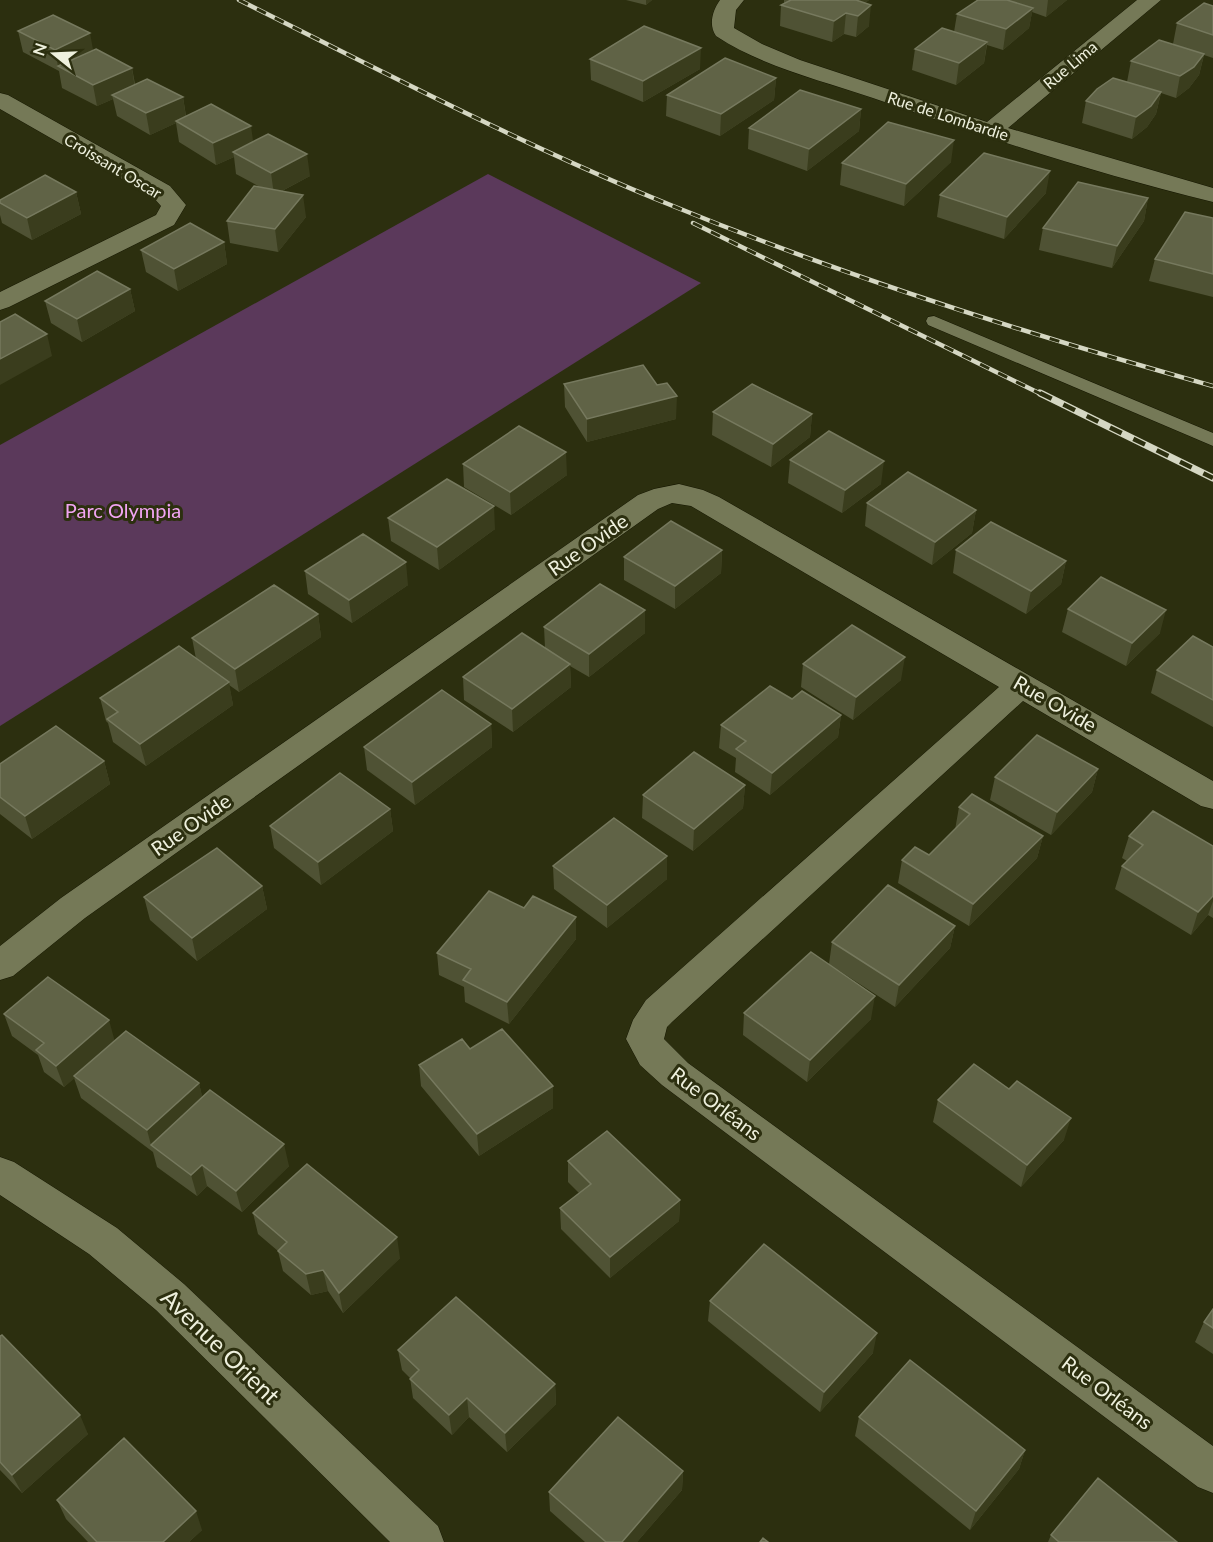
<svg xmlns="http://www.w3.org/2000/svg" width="1213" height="1542" font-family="Lato,sans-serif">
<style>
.green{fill:#5b395b}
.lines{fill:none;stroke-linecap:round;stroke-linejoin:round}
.service-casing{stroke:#151600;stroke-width:1}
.minor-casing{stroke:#151600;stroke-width:1}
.service{fill:#757957;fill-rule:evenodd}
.minor{fill:#757957;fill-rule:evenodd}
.rail-far1-casing{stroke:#d5d7c3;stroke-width:4.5}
.rail-casing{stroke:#d5d7c3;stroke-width:7}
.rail-far1{stroke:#2c2f0f;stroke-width:3;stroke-dasharray:10;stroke-linecap:butt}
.rail{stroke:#2c2f0f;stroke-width:4.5;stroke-dasharray:13;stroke-linecap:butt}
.wall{fill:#4f5234}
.shaded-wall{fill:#3a3d1d}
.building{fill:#606346;stroke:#76795e;stroke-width:1.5}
.labels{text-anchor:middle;stroke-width:6;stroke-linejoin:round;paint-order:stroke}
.far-street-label{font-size:16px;fill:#eef0dd;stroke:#2c2f0f}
.park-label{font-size:20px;fill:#f2a5f3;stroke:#2c2f0f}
.street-label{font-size:20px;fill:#eef0dd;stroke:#2c2f0f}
.near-street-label{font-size:24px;fill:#eef0dd;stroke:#2c2f0f}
</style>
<rect width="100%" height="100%" fill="#2c2f0f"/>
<path class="green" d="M488 174 701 283 0 726V445Z"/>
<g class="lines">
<g class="service-casing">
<path id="service" d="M934 316 1213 433V446L928 325 926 321 928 317Z"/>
</g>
<g class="minor-casing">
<path id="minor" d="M720 0H744L736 10 734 28 762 44 800 60 987 122 1137 0H1161L1008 128 1213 188V202C1097 174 985 137 873 98 820 80 763 67 716 36 708 24 713 10 720 0Z
M0 93 8 95 170 186 186 205 174 225 9 307 0 310V292L156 215 161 206 152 196 0 109Z
M679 484 703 490 719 497 1213 781V809L1201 806 1023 701 672 1022 667 1027 664 1039 688 1063 1213 1446V1493L1198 1487 662 1085 640 1065 626 1039 633 1020 646 1000 999 687 691 506 672 503 658 509 85 918 13 976 0 980V946L61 898 638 495 654 489Z
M0 1157 14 1162 117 1228 184 1284 438 1526 444 1542H390L156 1310 89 1254 0 1195Z"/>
</g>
<use href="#service" class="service"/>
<use href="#minor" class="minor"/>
<g class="rail-far1-casing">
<path id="rail-far1" d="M239 0C382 71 524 146 673 206 849 278 1030 335 1213 386
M693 223 1043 395"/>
</g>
<g class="rail-casing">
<path id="rail" d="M1040 393 1213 478"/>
</g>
<use href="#rail-far1" class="rail-far1"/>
<use href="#rail" class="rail"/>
</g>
<path class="wall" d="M626 0H652L646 5Z
M784 0H869L865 3 869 26 856 37 844 34 832 42 780 26 781 5 784 4Z
M978 0H1067L1046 17 1032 12 1029 28 1003 50 987 45 984 63 956 85 912 70 915 49 954 32 957 14Z
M1213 6V58L1204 55 1199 75 1189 88 1176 98 1161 93 1156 114 1147 127 1132 139 1082 123 1086 101 1127 82 1131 61 1173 44 1177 23Z
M18 31 93 50 132 68 135 84 183 97 186 116 253 142 310 176 282 191 306 217 278 252 230 243 227 221 260 187 236 174 234 157 216 165 179 142 176 123 150 135 117 116 113 99 97 106 62 88 59 71 23 52Z
M590 59 700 69 643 102 591 80Z
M776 78 774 100 720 136 666 116 667 95Z
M861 109 859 131 807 171 748 149 749 128Z
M951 162 904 206 840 185 842 163Z
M76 192 81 214 32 240 2 223 0 215V200Z
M1046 193 1004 239 937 217 940 195Z
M1148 198 1144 221 1112 268 1039 250 1043 228Z
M1213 218V297L1149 281 1155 259Z
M224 242 227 264 178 291 146 272 141 250Z
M130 289 135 311 82 342 51 323 45 301Z
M564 384 676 419 587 442 565 407Z
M713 412 812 414 810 437 771 467 712 435Z
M790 460 881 484 842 513 788 483Z
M463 464 567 475 511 515 464 487Z
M867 503 976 510 972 533 932 565 865 526Z
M388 518 495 529 439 570 391 541Z
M722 550 721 573 675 609 624 580V557Z
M956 550 1066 561 1061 584 1026 614 953 573Z
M305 571 408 585 352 623 308 594Z
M1068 609 1160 633 1126 666 1062 632Z
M318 614 321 637 239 692 229 685 233 705 146 766 113 742 108 723 106 721 100 698 196 659 192 638Z
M544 627 645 633 589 677 570 666 571 687 513 732 464 700 463 677 545 648Z
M1213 647V727L1151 693 1157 670Z
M803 664 901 680 853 720 801 687Z
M792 699 841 715 838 737 770 795 735 772 736 758 719 748 721 725Z
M491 724 492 747 415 805 367 770 364 747Z
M104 761 110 784 32 839 0 814V764Z
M1098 769 1092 792 1051 835 990 800 995 777Z
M745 785 743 808 693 851 642 818 643 795Z
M959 807 1043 836 1037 858 969 926 898 883 902 860 929 855 955 830Z
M390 809 393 831 321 885 274 848 270 826Z
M1129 836 1213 846V918L1208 915 1191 935 1115 889 1122 866 1127 861 1122 858Z
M667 856V879L607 928 554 889 553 866Z
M262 886 267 909 197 961 150 920 144 897Z
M524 908 576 917V939L509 1024 465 1002 464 987 439 975 437 953Z
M955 926 950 948 895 1007 838 970 871 1019 807 1082 743 1035 744 1013 829 964 832 942Z
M4 1014 115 1041 199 1083 202 1097 289 1166 242 1212 207 1186 197 1196 157 1167 153 1152 81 1098 74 1078 64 1087 44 1072 38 1055 12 1036Z
M470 1049 553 1086V1108L479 1156 421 1086 419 1065Z
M938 1100 1064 1140 1021 1187 933 1122Z
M568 1161 680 1200 679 1221 610 1278 561 1229 560 1208 579 1193 568 1182Z
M253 1213 400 1258 343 1313 328 1291 311 1295 283 1271 278 1251 258 1234Z
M710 1301 873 1353 820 1412 708 1321Z
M1213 1309V1354L1195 1342 1204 1322Z
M0 1336 88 1434 22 1493 0 1470Z
M398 1350 555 1384 556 1404 507 1452 469 1417 452 1435 413 1398 410 1378 402 1370Z
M859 1417 1025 1450 1019 1469 970 1530 855 1436Z
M683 1471 682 1490 637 1542H585L550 1511 549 1492Z
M57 1500 202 1530 189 1542H88L66 1519Z
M1051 1535 1177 1542H1048Z"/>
<path class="shaded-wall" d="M646 0H652L646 5Z
M858 0H869L857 9Z
M1048 0H1067L1046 17Z
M871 5 869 26 856 37 858 16Z
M1033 8 1029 28 1003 50 1006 29Z
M846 13 844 34 832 42 834 21Z
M90 33 94 55 58 67 55 50Z
M987 42 984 63 956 85 959 63Z
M701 48 700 69 643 102V81Z
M1204 54 1199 75 1189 88 1176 98 1180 76Z
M132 68 135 89 112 95 113 99 97 106 93 85Z
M776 78 774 100 720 136 721 114Z
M1161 92 1156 114 1147 127 1132 139 1136 117Z
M183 97 186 118 176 121V123L150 135 146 113Z
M861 109 859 131 807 171 809 149Z
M251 126 254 148 233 152 234 157 216 165 213 143Z
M954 140 951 162 904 206 906 184Z
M307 154 310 176 274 195 271 173Z
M1050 171 1046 193 1004 239 1007 217Z
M76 192 81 214 32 240 27 218Z
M303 195 306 217 278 252 275 229Z
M1148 198 1144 221 1112 268 1117 246Z
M224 242 227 264 178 291 174 269Z
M130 289 135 311 82 342 77 319Z
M47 334 52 356 0 385V359Z
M677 396 676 419 587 442V419Z
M812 414 810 437 771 467 773 444Z
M566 452 567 475 511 515 510 492Z
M884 461 881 484 842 513 845 490Z
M494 506 495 529 439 570 437 547Z
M976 510 972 533 932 565 935 542Z
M722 550 721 573 675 609V586Z
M1066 561 1061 584 1026 614 1031 591Z
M406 562 408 585 352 623 349 600Z
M645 610V633L589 677V654Z
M1166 610 1160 633 1126 666 1132 643Z
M318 614 321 637 239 692 235 669Z
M905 657 901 680 853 720 856 697Z
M570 664 571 687 513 732 512 709Z
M229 682 233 705 146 766 140 744Z
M841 715 838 737 770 795 772 773Z
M491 724 492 747 415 805 412 782Z
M104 761 110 784 32 839 25 816Z
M1098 769 1092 792 1051 835 1057 812Z
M745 785 743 808 693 851 694 829Z
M390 809 393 831 321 885 318 862Z
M1043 836 1037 858 969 926 973 904Z
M667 856V879L607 928V905Z
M262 886 267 909 197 961 192 938Z
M1213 896V901L1208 915 1191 935 1198 912Z
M576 917V939L509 1024 507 1002Z
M955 926 950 948 895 1007 899 985Z
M875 996 871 1019 807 1082 810 1060Z
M109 1020 115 1042 74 1076 75 1078 64 1087 56 1066Z
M199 1083 204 1104 151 1145 147 1130Z
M553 1086V1108L479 1156 477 1134Z
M1071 1118 1064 1140 1021 1187 1027 1165Z
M284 1144 289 1166 242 1212 236 1191Z
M202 1165 207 1186 197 1196 191 1175Z
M680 1200 679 1221 610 1278V1257Z
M397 1237 400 1258 343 1313 339 1293Z
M323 1270 328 1291 311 1295 306 1274Z
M877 1333 873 1353 820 1412 824 1392Z
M555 1384 556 1404 507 1452 505 1433Z
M467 1398 469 1417 452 1435 449 1415Z
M80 1415 88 1434 22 1493 12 1475Z
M1025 1450 1019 1469 970 1530 976 1511Z
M683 1471 682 1490 637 1542H622Z
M196 1511 202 1530 189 1542H163Z"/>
<path class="building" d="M791 0H856L871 5 858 16 846 13 834 21 781 5Z
M978 0H1007L1033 8 1006 29 957 14Z
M1204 3 1213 6V35L1177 23Z
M53 15 90 33 55 50 18 31Z
M644 26 701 48 643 81 590 59Z
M942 28 987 42 959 63 915 49Z
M1159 40 1204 54 1194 67 1180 76 1131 61Z
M96 49 132 68 93 85 58 66Z
M725 58 776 78 721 114 667 95Z
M1113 78 1161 92 1151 106 1136 117 1086 101 1097 89Z
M147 79 183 97 146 113 112 95Z
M800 90 861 109 809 149 749 128Z
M211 104 251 126 213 143 176 121Z
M888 122 954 140 906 184 842 163Z
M268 134 307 154 271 173 233 152Z
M984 153 1050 171 1007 217 940 195Z
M45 175 76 192 27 218 0 203V200Z
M1078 182 1148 198 1117 246 1043 228Z
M254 186 303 195 275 229 227 221Z
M1185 212 1213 218V274L1155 259Z
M190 223 224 242 174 269 141 250Z
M97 271 130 289 77 319 45 301Z
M15 314 47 334 0 359V322Z
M643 365 657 385 667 383 677 396 587 419 564 384Z
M752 384 812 414 773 444 713 412Z
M519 426 566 452 510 492 463 464Z
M829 431 884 461 845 490 790 460Z
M908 472 976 510 935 542 867 503Z
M447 479 494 506 437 547 388 518Z
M671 521 722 550 675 586 624 557Z
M991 522 1066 561 1031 591 956 550Z
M363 534 406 562 349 600 305 571Z
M1101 577 1166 610 1132 643 1068 609Z
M600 584 645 610 589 654 544 627Z
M274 585 318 614 235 669 192 638Z
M852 625 905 657 856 697 803 664Z
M522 633 570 664 512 709 463 677Z
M1193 636 1213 647V700L1157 670Z
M179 646 229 682 140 744 107 719 118 712 100 698Z
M770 686 792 699 802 691 841 715 772 773 736 749 746 741 721 725Z
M442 690 491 724 412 782 364 747Z
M56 726 104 761 25 816 0 797V764Z
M1037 735 1098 769 1057 812 995 777Z
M694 752 745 785 694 829 643 795Z
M340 773 390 809 318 862 270 826Z
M972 794 1043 836 973 904 902 860 915 847 929 855 970 814 959 807Z
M1153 811 1213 846V896L1198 912 1122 866 1143 845 1129 836Z
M614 818 667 856 607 905 553 866Z
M217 848 262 886 192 938 144 897Z
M888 885 955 926 899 985 832 942Z
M489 891 524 908 533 896 576 917 507 1002 463 980 471 969 437 953Z
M811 952 875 996 810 1060 744 1013Z
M48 977 109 1020 56 1066 36 1050 44 1043 4 1014Z
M502 1029 553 1086 477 1134 419 1065 462 1039 470 1049Z
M126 1031 199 1083 147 1130 74 1076Z
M974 1064 1009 1089 1017 1081 1071 1118 1027 1165 938 1100Z
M210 1090 284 1144 236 1191 202 1165 191 1175 151 1145Z
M607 1131 680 1200 610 1257 560 1208 591 1184 568 1161Z
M307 1164 397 1237 339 1293 323 1270 306 1274 278 1251 287 1242 253 1213Z
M764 1244 877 1333 824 1392 710 1301Z
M456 1297 555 1384 505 1433 467 1398 449 1415 410 1379 419 1370 398 1350Z
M1213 1309V1328L1204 1322Z
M2 1335 80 1415 12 1475 0 1462V1336Z
M910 1360 1025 1450 976 1511 859 1417Z
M618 1417 683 1471 622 1542H606L549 1492Z
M124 1438 196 1511 163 1542H97L57 1500Z
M1098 1478 1177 1542H1059L1051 1535Z
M763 1538 768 1542H760Z"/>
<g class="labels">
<g class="far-street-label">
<text transform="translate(1070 65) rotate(-40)" y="6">Rue Lima</text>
<text transform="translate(948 116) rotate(18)" y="6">Rue de Lombardie</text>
<text transform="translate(113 166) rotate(31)" y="6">Croissant Oscar</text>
</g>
<g class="park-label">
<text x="123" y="518">Parc Olympia</text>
</g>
<g class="street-label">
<text transform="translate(588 545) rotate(-35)" y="7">Rue Ovide</text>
<text transform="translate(1055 704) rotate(30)" y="7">Rue Ovide</text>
<text transform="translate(191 825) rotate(-35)" y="7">Rue Ovide</text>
<text transform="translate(716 1104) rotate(37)" y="7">Rue Orléans</text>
<text transform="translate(1107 1393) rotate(37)" y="7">Rue Orléans</text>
</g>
<g class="near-street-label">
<text transform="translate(220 1347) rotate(44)" y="8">Avenue Orient</text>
</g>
</g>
<g transform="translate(54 54) rotate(288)" stroke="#2c2f0f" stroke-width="4.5" paint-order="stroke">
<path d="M0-4.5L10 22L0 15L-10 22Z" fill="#eef0dd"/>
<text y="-9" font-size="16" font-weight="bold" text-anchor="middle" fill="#eef0dd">N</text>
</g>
</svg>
